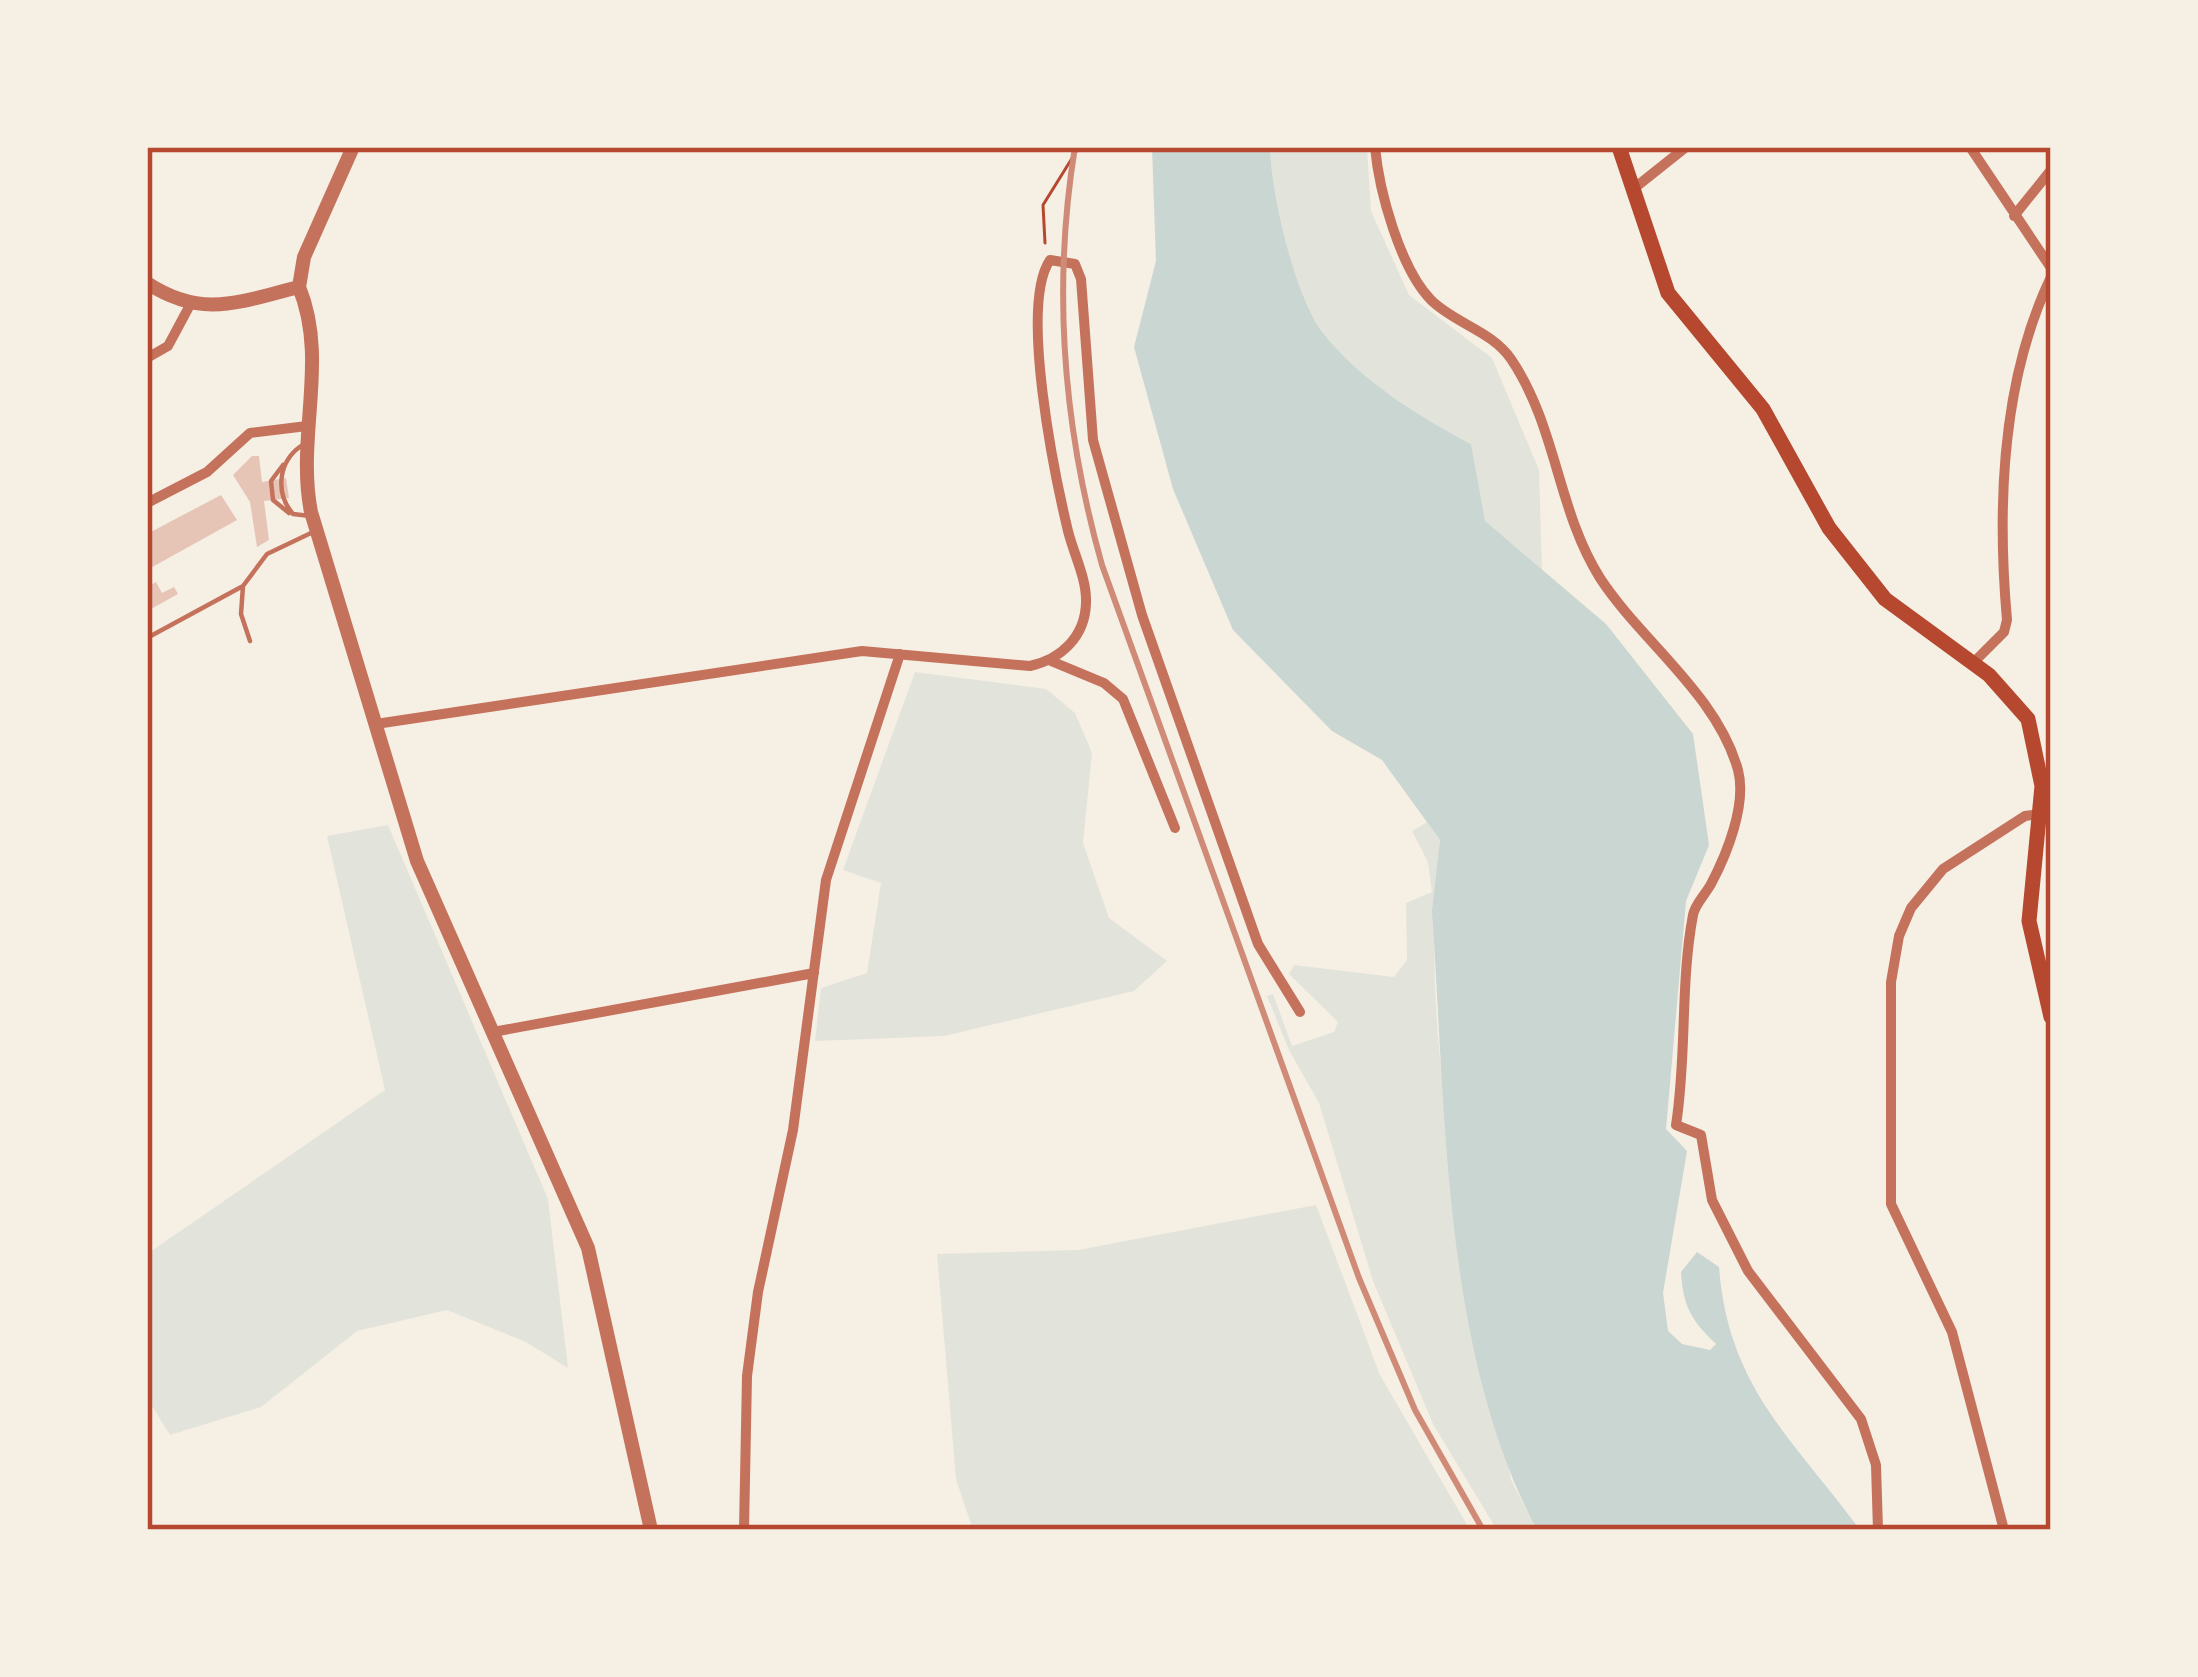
<svg xmlns="http://www.w3.org/2000/svg" width="2198" height="1677" font-family="Raleway,sans-serif">
<style>
.green{fill:#e2e4dc}
.water{fill:#c9d6d2}
.building{fill:#e6c5b7}
.lines{fill:none;stroke-linecap:round;stroke-linejoin:round}
.path{stroke:#b5482f;stroke-width:3}
.service{stroke:#c5725c;stroke-width:4.5}
.minor{stroke:#c5725c;stroke-width:10}
.tertiary{stroke:#c5725c;stroke-width:14}
.secondary{stroke:#b5482f;stroke-width:15}
.rail{stroke:#cf8b77;stroke-width:6}
.neatline{fill:none;stroke:#b5482f;stroke-width:4.5}
</style>
<rect width="100%" height="100%" fill="#f6efe4"/>
<path class="green" d="M1270 147H1367L1371 211 1409 295 1492 358 1539 470 1542 570 1484 521 1471 444C1418 416 1360 380 1323 333 1295 297 1271 193 1270 147Z
M915 672 1046 689 1075 713 1092 753 1083 843 1109 918 1167 961 1134 991 944 1036 815 1041 821 988 867 973 881 883 843 870Z
M1427 822 1440 840C1416 1053 1474 1271 1511 1480L1537 1530H1497L1433 1424 1373 1281 1319 1103 1289 1050 1267 996 1273 994 1292 1046 1334 1032 1338 1022 1289 974 1294 965 1394 977 1407 960 1406 903 1432 892 1428 862 1412 831Z
M388 825 548 1199 568 1368 526 1342 447 1310 357 1331 261 1407 170 1435 147 1398V1254L385 1090 327 836Z
M1316 1205 1380 1375 1470 1530H973L956 1479 937 1254 1078 1250Z"/>
<path class="water" d="M1152 147H1270C1271 193 1295 297 1323 333 1360 380 1418 416 1471 444L1485 521 1606 624 1693 734 1709 845 1686 901 1666 1129 1687 1151 1663 1293 1668 1331 1682 1344 1710 1350 1716 1344C1692 1321 1683 1307 1681 1272L1697 1252 1719 1267C1728 1388 1794 1440 1860 1530H1537C1442 1352 1446 1110 1432 911L1440 840 1382 760 1332 731 1233 630 1173 489 1134 347 1156 261Z"/>
<path class="building" d="M252 456H259L262 482 286 478 289 498 264 501 269 540 257 547 250 502 233 475Z
M221 495 237 520 147 570V534Z
M156 582 162 593 174 587 178 594 151 609 147 587Z"/>
<g class="lines">
<path class="path" d="M1045 243 1043 205 1079 147"/>
<path class="service" d="M301 446C278 462 275 493 293 514L310 516
M283 465 271 481 273 500 289 513
M243 586 241 614 250 641
M147 638 243 586 267 554 311 533"/>
<path class="minor" d="M1375 147C1379 191 1400 268 1431 300 1454 323 1492 331 1511 359 1557 427 1557 510 1600 578 1641 641 1717 694 1738 770 1747 804 1727 854 1711 884 1705 895 1695 904 1693 915 1680 984 1687 1056 1676 1125L1701 1135 1712 1200 1748 1271 1861 1419 1876 1465 1878 1530
M1970 147 2051 268
M1632 190 1686 147
M2014 216 2051 170
M147 358 168 346 190 305
M147 503 207 472 250 433 307 426
M1051 661 1104 683 1123 699 1175 828
M1973 663 2004 632 2007 620C1997 507 2001 381 2051 277
M376 724 862 651 1030 666C1061 659 1085 637 1086 603 1087 579 1074 555 1068 531 1055 477 1019 305 1050 260L1075 264 1081 279 1093 440 1142 615 1258 944 1300 1012
M493 1032 814 973
M744 1530 747 1376 758 1292 793 1130 826 880 900 654
M2004 1530 1952 1332 1891 1204V982L1899 936 1911 908 1943 869 2025 816 2040 814"/>
<path class="tertiary" d="M147 283C202 319 239 302 299 287
M299 287C329 360 296 436 311 512L417 861 588 1248 651 1530
M299 287 304 257 353 147"/>
<path class="secondary" d="M1619 147 1668 293 1763 409 1829 528 1885 599 1989 675 2028 719 2042 786 2029 921 2051 1017"/>
<path class="rail" d="M1075 147C1052 288 1063 427 1102 565L1359 1278 1415 1410 1483 1530"/>
</g>
<rect width="2198" height="1677" fill="none" stroke="#f6efe4" stroke-width="300"/>
<rect x="150" y="150" width="1898" height="1377" class="neatline"/>
</svg>
